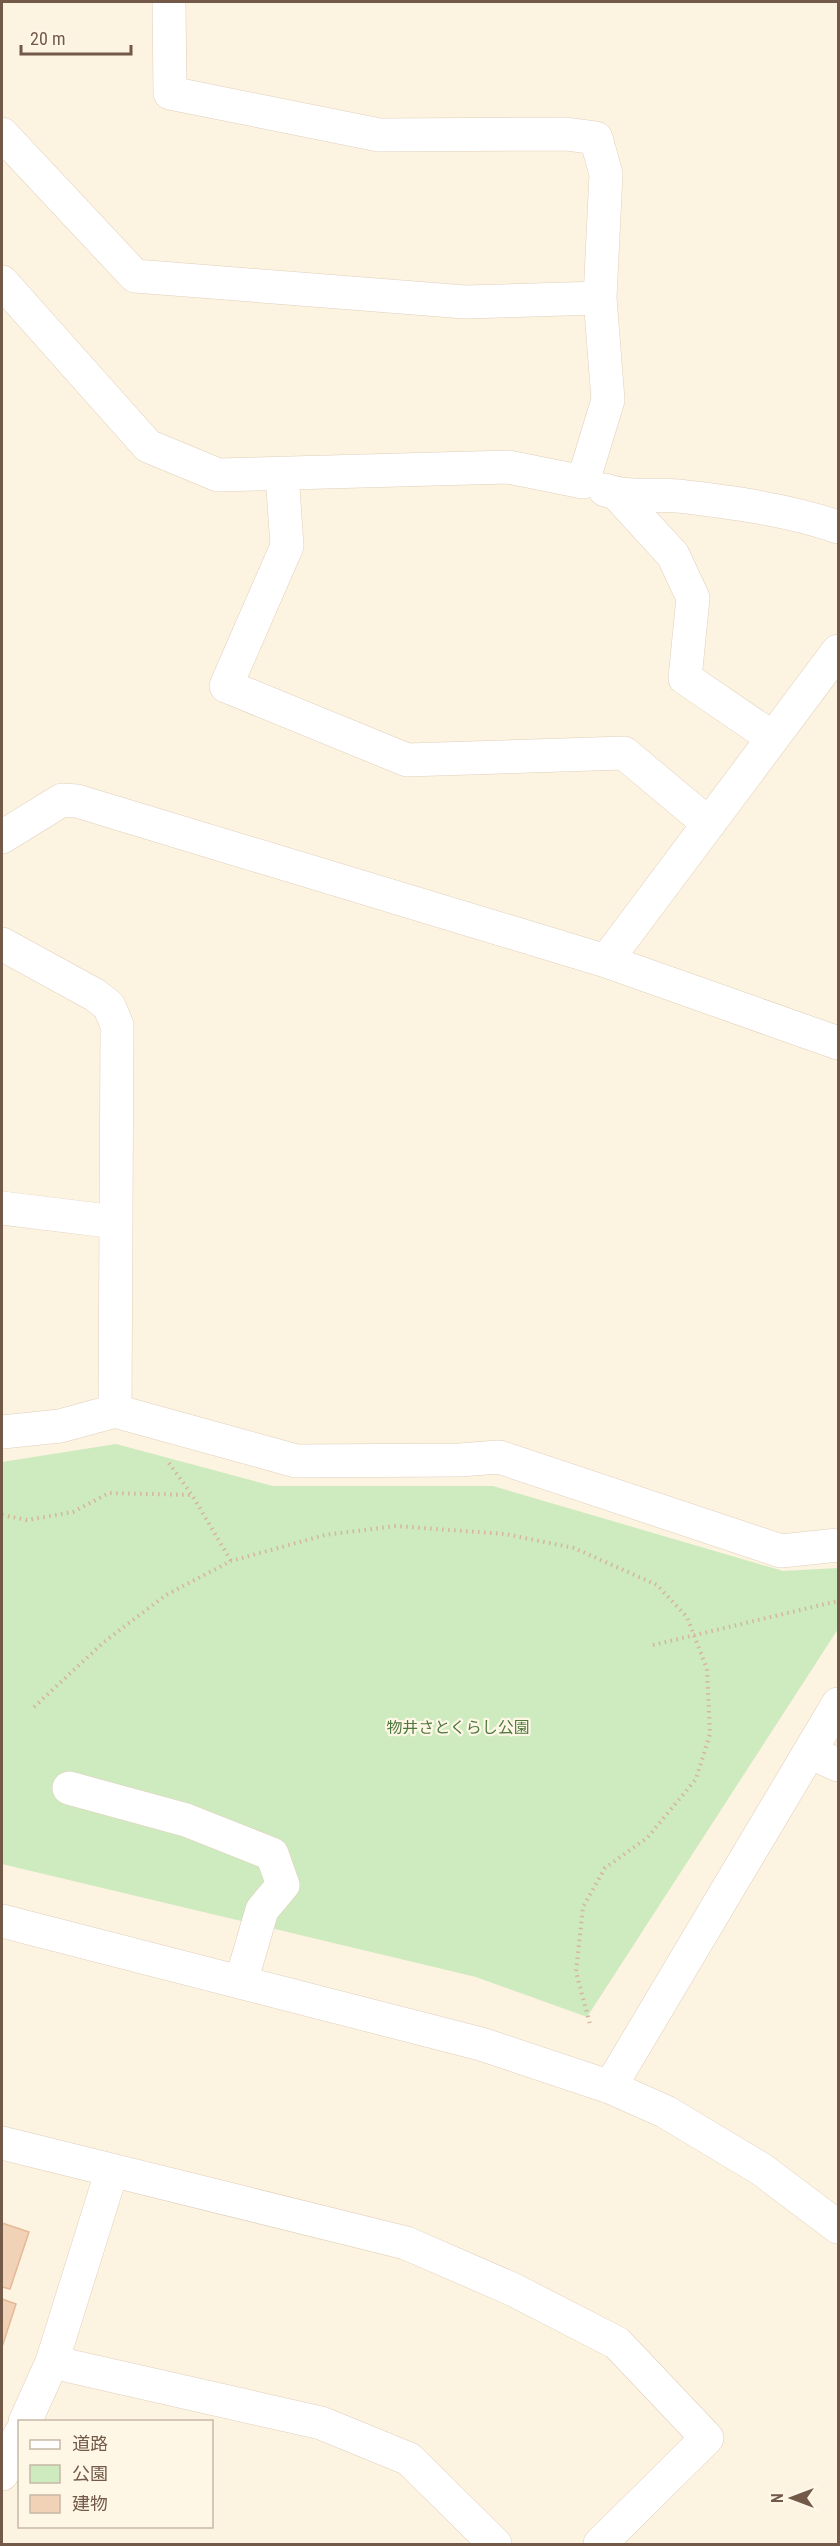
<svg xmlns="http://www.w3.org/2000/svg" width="840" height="2546" font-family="'Roboto Condensed','Noto Sans JP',sans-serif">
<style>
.green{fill:#ceeabf}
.building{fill:#f2d2b7;stroke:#e5b998;stroke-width:1.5}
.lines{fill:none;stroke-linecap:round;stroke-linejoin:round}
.minor-casing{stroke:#e0cfbc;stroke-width:34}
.path{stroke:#d6b59b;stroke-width:4;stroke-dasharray:1.5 4.5;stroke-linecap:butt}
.minor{stroke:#fff;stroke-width:33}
.labels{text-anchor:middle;stroke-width:4.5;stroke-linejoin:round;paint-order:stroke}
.park-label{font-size:16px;fill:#4d793f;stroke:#fff7e6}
</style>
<rect width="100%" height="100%" fill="#fcf3e0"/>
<path class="green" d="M116 1444 273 1486H493L783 1571 838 1568V1629L587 2017 476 1977 2 1864V1462Z"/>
<path class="building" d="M2 2223 29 2232 10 2289 2 2287Z
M2 2299 16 2304 2 2347Z"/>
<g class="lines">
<g class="minor-casing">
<path id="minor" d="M2 134 135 276 465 302 600 298
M2 282 148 446 218 475 508 467 583 482 608 400 600 298 606 174 596 138 566 134 379 135 170 93 169 2
M282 474 287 546 226 686 407 760 624 753 709 824
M605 490C628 498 654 494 678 496 731 502 789 510 838 527
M617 494 673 555 693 598 685 678 773 738
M2 837 62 800 77 801 606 961 838 1043
M2 944 95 995 109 1006 117 1025 115 1411 60 1426 2 1432
M606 961 838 651
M2 1208 116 1222
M115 1411 296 1461 460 1460 499 1457 781 1551 838 1545
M810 1752 838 1765
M69 1788 186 1820 272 1854 283 1885 262 1910 241 1982
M2 1921 481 2044 610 2087 666 2112 761 2169 838 2227
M610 2087 838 1704
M2 2143 406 2243 512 2289 617 2343 707 2438 600 2544
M52 2362 321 2423 409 2459 495 2544
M25 2422 52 2362 112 2170
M2 2474 20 2434"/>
</g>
<path class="path" d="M169 1463 192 1495 231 1561
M2 1515 27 1520 73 1512 109 1493 192 1495
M653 1645 838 1601
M34 1707 104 1642 166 1595 231 1561 325 1535 396 1526 505 1534 574 1548 657 1585 687 1617 707 1669 710 1734 696 1779 647 1838 605 1868 583 1907 576 1972 590 2024"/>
<use href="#minor" class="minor"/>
</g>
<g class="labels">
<g class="park-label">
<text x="458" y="1733">物井さとくらし公園</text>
</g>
</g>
<rect width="840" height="2546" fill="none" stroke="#735947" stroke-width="6"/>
<rect x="18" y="2420" width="195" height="108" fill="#fff7e6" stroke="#c7b8a6" stroke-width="1.5"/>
<rect x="30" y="2440" width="30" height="9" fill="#ffffff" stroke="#c7b8a6" stroke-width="1.5"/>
<text x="72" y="2450" font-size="18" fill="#735947">道路</text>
<rect x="30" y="2465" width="30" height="18" fill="#ceeabf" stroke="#c7b8a6" stroke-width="1.5"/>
<text x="72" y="2480" font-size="18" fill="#735947">公園</text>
<rect x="30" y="2495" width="30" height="18" fill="#f2d2b7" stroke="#c7b8a6" stroke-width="1.5"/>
<text x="72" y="2510" font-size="18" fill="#735947">建物</text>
<g transform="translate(792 2498) rotate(270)" stroke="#fff7e6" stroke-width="4.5" paint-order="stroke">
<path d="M0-4.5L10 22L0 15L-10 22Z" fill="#735947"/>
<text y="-9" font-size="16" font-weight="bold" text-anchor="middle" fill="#735947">N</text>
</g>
<path d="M21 45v9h110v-9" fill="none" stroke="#735947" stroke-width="3"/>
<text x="30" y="45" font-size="18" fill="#735947" stroke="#fff7e6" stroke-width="4.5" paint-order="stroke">20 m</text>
</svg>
